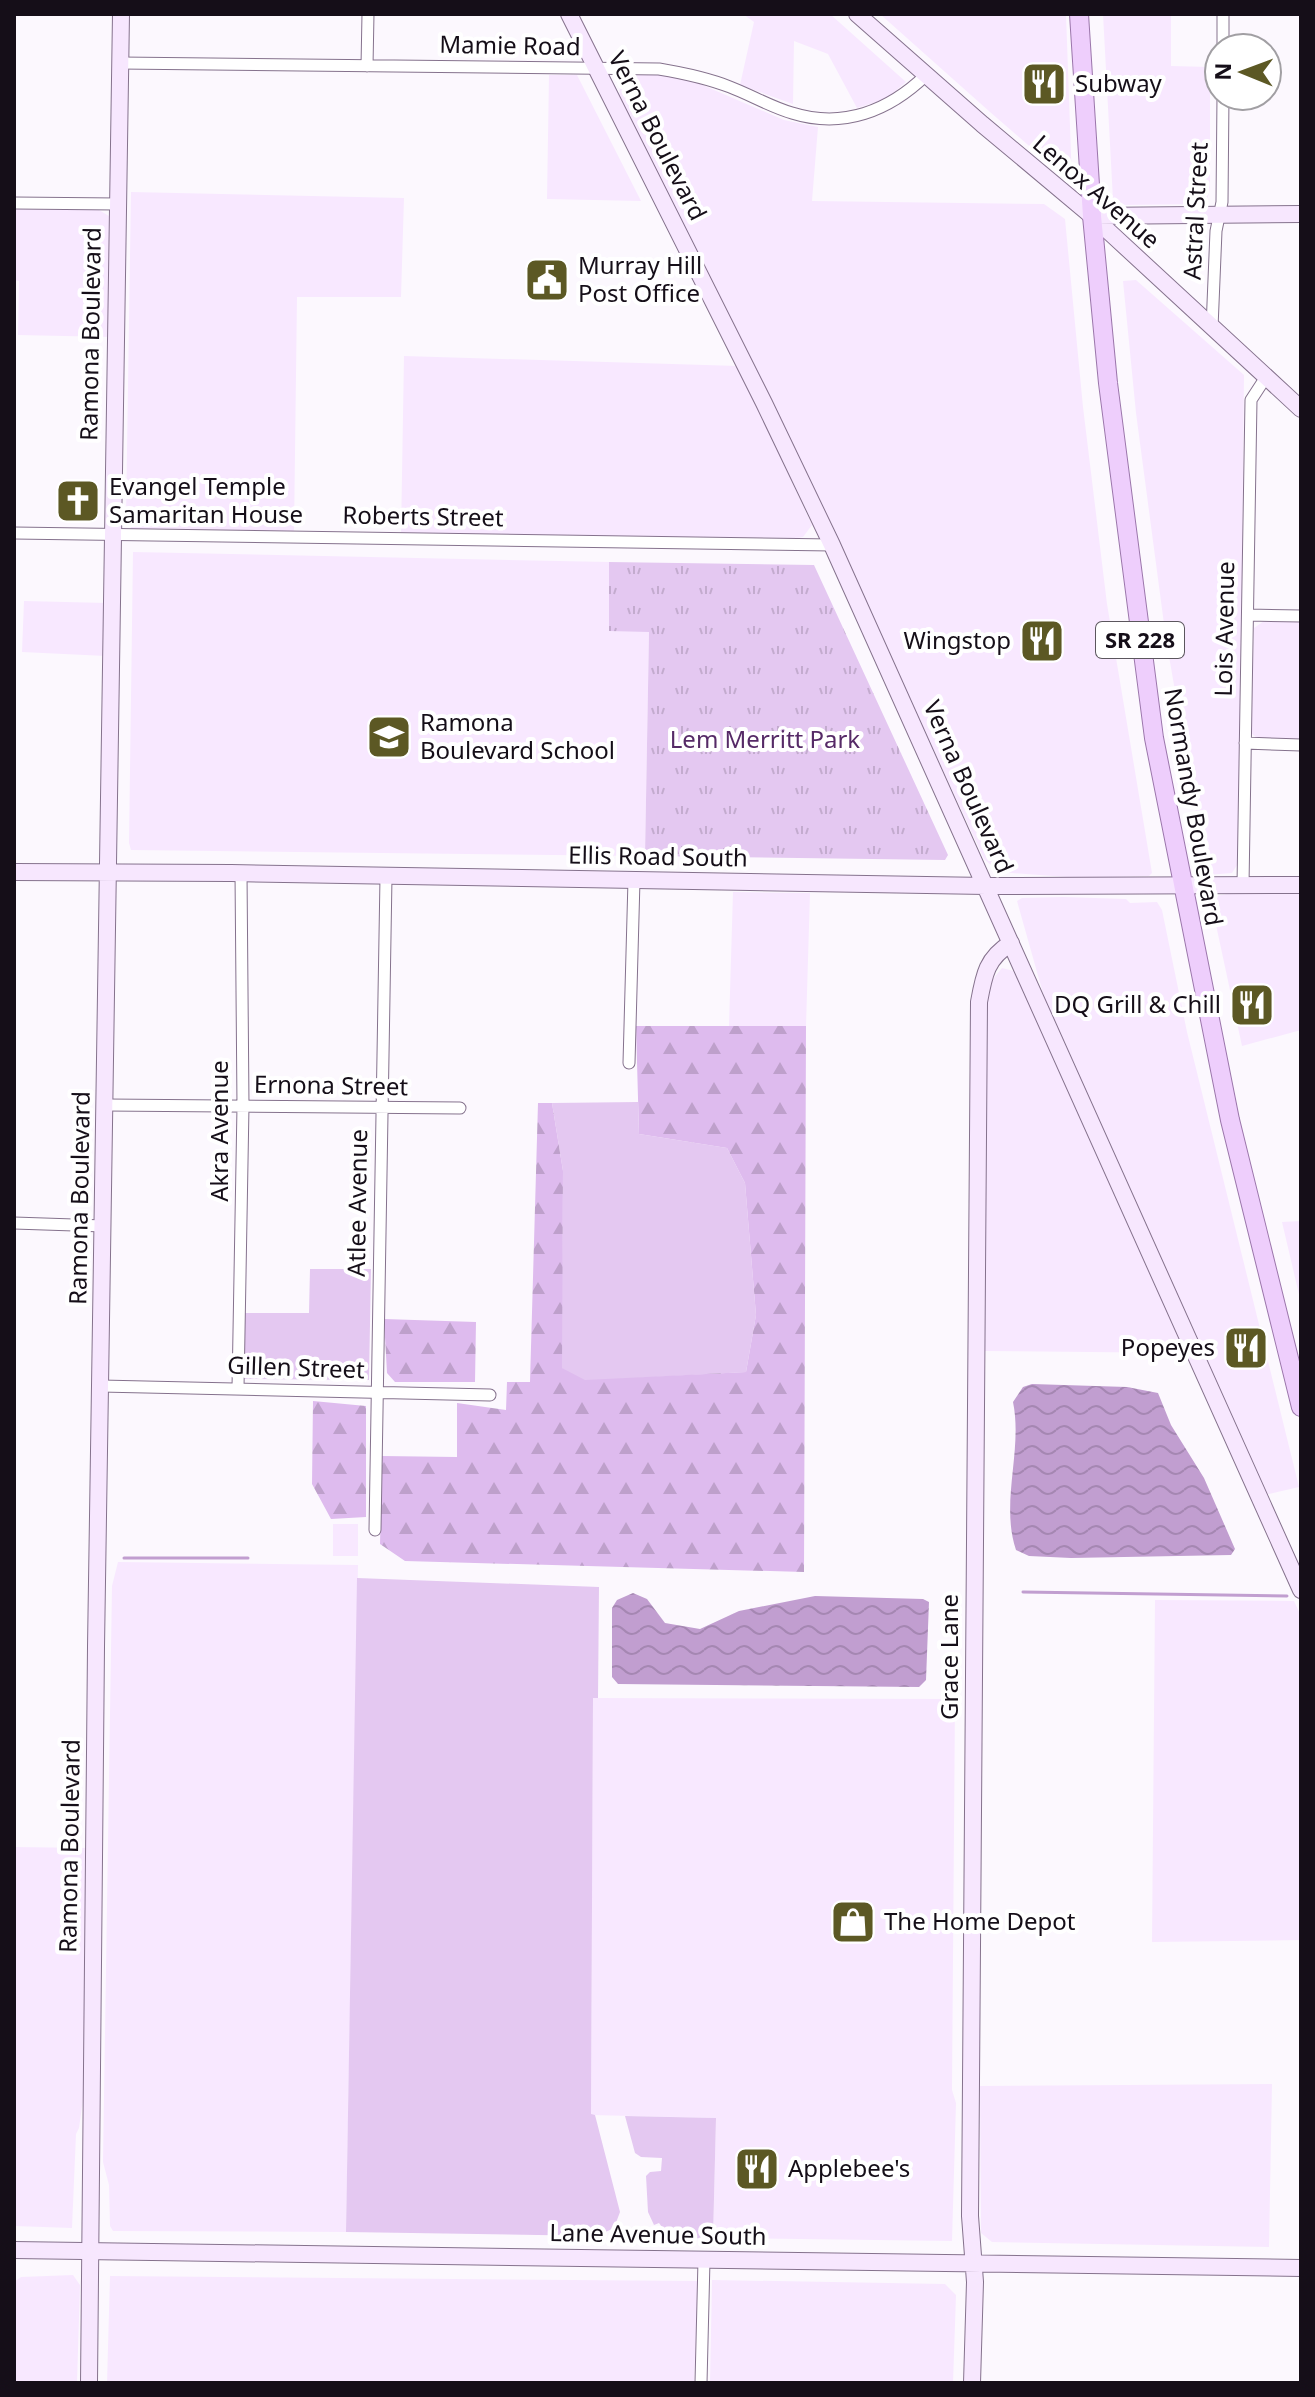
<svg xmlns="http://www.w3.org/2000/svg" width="1315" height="2397" font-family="'Noto Sans',sans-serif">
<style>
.built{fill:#f8e8ff}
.green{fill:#e4c8f1}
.forest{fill:url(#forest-firs)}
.park{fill:url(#park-tufts)}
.water{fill:url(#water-waves)}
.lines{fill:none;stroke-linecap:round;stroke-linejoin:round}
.stream{stroke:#c19ed0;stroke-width:3}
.street-casing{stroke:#85728d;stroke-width:13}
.secondary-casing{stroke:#85728d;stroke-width:18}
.primary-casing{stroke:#9b76ab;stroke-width:20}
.street{stroke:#fff;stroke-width:11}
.secondary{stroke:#f7e7fe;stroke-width:16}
.primary{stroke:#eecefc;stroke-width:18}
.labels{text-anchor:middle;stroke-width:8;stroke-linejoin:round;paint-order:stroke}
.shield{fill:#fff;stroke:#5b565d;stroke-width:2}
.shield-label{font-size:22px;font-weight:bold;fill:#150e18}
.street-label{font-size:24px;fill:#150e18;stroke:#fff}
.poi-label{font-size:24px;fill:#150e18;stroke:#fff;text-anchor:start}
.park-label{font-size:24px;fill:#562a67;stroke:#fff}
</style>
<defs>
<pattern id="forest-firs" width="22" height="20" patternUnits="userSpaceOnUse" patternTransform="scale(2)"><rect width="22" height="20" fill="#debbee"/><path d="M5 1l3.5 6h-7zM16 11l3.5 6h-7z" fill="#bea0cb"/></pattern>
<pattern id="park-tufts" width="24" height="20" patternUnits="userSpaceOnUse" patternTransform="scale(2)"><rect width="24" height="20" fill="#e4c8f1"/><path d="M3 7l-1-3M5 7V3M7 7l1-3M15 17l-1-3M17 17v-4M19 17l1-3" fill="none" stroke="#c3abce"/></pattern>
<pattern id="water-waves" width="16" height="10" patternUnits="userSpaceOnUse" patternTransform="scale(2)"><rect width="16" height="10" fill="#c19ed0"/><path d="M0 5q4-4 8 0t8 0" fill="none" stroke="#a587b2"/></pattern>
</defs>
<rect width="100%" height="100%" fill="#fcf8fe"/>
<path class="built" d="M743 14H830L906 82 886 99 857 108 828 54 794 41 793 104 740 85 754 22Z
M880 14H1066L1072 183 990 112Z
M1103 14H1171V66L1210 67V189L1206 204 1119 205 1113 200Z
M658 73 691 80 784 120 818 127 812 201 1044 204 1065 219 1083 407 1107 604 1152 873 1149 876 1080 878 999 872 984 859 841 550 619 97 620 85 634 75Z
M549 75H577L641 201 547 199Z
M131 192 404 198 401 297H297L294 532 132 530 126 516Z
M14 209 99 210 109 216 113 225 111 337 18 335 19 281 14 280Z
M1136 280 1244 375 1239 862 1232 873 1207 875 1166 639 1136 413 1123 281Z
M404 356 738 366 812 525 803 537 797 538 401 535Z
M133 552 609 562V631H649L645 856 131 850 129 843Z
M24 601 107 603 106 656 22 652Z
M1264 621H1301V740L1258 739 1251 733 1254 628Z
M1244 891 1301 893V1030L1242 1046 1210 897Z
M733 892 810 893 806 1026H729Z
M1063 897 1126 899 1130 903 1157 902 1162 910 1187 1032 1299 1487 1265 1495 1046 1004 1017 901 1022 898Z
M1002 968 1018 972 1188 1353 984 1351 986 1000 993 979Z
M1301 1221V1303L1282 1222Z
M333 1524H358V1556H333Z
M118 1562 358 1565 346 2232 113 2231 110 2226 109 2185 103 2162 112 1586Z
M1155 1600 1294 1601 1301 1616V1940L1152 1942Z
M593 1698 955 1699 952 2090 956 2103 952 2241 713 2238 716 2118 591 2115Z
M14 1847 88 1848 84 2093 79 2128 76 2134 72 2228 14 2226Z
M1272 2084 1269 2247 992 2242 981 2233 980 2086Z
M73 2275 80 2285 77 2383H14V2282L21 2277Z
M110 2276 698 2281 694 2383H107Z
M712 2280 945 2284 956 2295 953 2383H710Z"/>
<path class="green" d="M638 1102 639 1134 727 1148 745 1183 756 1315 746 1372 584 1381 561 1368 563 1171 552 1103Z
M310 1269H371L369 1380 245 1379 243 1375 244 1313H309Z
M357 1578 599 1587 598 1698H593L591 2114 595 2115 620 2212 614 2228 597 2236 346 2232Z
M625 2116 716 2118 713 2238C693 2238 672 2241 659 2223L654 2225 648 2212 646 2176 650 2172 661 2171 662 2158 641 2157 635 2153Z"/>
<path class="forest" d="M636 1026H806L804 1572 405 1561 380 1544 382 1456 457 1457V1403L506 1410 507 1382H530L538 1103H552L563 1171 562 1368 585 1380 746 1372 756 1315 745 1183 727 1148 639 1134Z
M384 1319 476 1322 475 1382H395L387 1373Z
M313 1401 366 1406V1517L331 1519 312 1484Z"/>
<path class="park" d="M609 562 814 565 948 855 945 860 645 856 649 632 609 631Z"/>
<path class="water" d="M1032 1384 1127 1387 1158 1393 1171 1425 1204 1478 1235 1549 1231 1555 1071 1558 1029 1556 1016 1550C1000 1503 1023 1450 1013 1402L1023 1387Z
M633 1593 647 1599 665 1623 700 1629 739 1611 815 1596 923 1599 929 1602 926 1680 919 1687 618 1684 612 1677V1608L617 1600Z"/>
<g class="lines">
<path class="stream" d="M124 1558H248
M1023 1592 1287 1596"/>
<g class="street-casing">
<path id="street" d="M1223 48V14
M120 63 659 69C683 73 707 78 730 87 751 95 771 107 792 113 843 129 889 111 926 75
M367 66 368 14
M14 203 117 204
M1212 328 1216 231 1222 202 1223 96
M14 533 832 545
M1248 615 1301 616
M1245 743 1301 745
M1243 885 1251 400 1266 377
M629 1063 634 880
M106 1105 460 1108
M14 1223 104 1226
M101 1386 490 1395
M238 1388 243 1106 241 873
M375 1530 386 877
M701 2383 704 2260"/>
</g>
<g class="secondary-casing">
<path id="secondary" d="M569 14 764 403 832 545 1301 1590
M857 14 982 124 1092 216 1301 409
M1092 216 1301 214
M14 872 231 873 986 886 1301 885
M14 2250 1301 2268
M89 2383 96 1647 121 14
M972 2383 975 2282 970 2216 979 1002C984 974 987 958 1011 943"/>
</g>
<g class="primary-casing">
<path id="primary" d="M1079 14 1092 216 1108 383 1154 738 1230 1120 1301 1407"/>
</g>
<use href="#street" class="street"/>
<use href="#secondary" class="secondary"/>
<use href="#primary" class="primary"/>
</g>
<defs>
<g id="restaurant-square" transform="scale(2.3)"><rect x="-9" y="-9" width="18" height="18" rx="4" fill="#5c5824" stroke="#fff"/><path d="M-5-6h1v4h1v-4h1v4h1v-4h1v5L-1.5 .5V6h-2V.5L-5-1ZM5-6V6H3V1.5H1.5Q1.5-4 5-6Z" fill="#fff"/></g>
<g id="civic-square" transform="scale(2.3)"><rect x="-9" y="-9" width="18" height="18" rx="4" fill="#5c5824" stroke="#fff"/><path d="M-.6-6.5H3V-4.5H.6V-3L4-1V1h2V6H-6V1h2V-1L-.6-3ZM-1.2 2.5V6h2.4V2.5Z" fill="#fff"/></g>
<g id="church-square" transform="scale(2.3)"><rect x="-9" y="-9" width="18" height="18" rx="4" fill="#5c5824" stroke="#fff"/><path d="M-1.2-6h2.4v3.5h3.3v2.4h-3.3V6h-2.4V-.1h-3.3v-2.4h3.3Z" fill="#fff"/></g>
<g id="school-square" transform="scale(2.3)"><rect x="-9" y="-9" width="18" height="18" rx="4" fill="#5c5824" stroke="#fff"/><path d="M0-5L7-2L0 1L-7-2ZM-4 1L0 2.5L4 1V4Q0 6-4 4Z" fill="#fff"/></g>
<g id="shop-square" transform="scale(2.3)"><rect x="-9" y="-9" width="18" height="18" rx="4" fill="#5c5824" stroke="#fff"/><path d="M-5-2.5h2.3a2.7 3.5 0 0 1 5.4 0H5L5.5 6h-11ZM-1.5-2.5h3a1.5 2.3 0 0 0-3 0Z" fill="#fff"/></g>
</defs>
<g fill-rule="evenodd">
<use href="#restaurant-square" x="1044" y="84"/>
<use href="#civic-square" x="547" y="280"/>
<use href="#church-square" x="78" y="501"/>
<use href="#restaurant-square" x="1042" y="641"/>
<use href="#school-square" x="389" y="737"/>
<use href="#restaurant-square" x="1252" y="1005"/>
<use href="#restaurant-square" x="1246" y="1348"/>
<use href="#shop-square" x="853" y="1922"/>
<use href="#restaurant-square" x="757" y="2169"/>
</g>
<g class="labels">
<rect class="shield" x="1096" y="622" width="88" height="36" rx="6"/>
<g class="shield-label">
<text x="1140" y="648">SR 228</text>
</g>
<g class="street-label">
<text transform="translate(510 46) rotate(1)" y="8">Mamie Road</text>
<text transform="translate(657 136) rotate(63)" y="8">Verna Boulevard</text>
<text transform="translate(1096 192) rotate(41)" y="8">Lenox Avenue</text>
<text transform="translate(1196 211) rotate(-87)" y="8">Astral Street</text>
<text transform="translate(91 334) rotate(-89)" y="8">Ramona Boulevard</text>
<text transform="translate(423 517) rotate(1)" y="8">Roberts Street</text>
<text transform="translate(1225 629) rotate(-89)" y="8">Lois Avenue</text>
<text transform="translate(968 787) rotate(66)" y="8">Verna Boulevard</text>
<text transform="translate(1193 807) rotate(80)" y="8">Normandy Boulevard</text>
<text transform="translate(658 857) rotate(1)" y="8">Ellis Road South</text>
<text transform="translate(331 1086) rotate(1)" y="8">Ernona Street</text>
<text transform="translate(220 1131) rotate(-90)" y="8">Akra Avenue</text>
<text transform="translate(80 1198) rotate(-89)" y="8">Ramona Boulevard</text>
<text transform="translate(358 1203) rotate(-89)" y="8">Atlee Avenue</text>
<text transform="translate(296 1368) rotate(2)" y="8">Gillen Street</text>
<text transform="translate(950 1657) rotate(-90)" y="8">Grace Lane</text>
<text transform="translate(70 1846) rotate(-89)" y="8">Ramona Boulevard</text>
<text transform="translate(658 2235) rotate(1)" y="8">Lane Avenue South</text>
</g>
<g class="poi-label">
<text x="1075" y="92">Subway</text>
<text x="578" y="274">Murray Hill<tspan x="578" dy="28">Post Office</tspan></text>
<text x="109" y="495">Evangel Temple<tspan x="109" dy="28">Samaritan House</tspan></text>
<text x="1011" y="649" text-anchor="end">Wingstop</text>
<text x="420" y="731">Ramona<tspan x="420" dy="28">Boulevard School</tspan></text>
<text x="1221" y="1013" text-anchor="end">DQ Grill &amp; Chill</text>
<text x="1215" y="1356" text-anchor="end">Popeyes</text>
<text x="884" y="1930">The Home Depot</text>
<text x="788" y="2177">Applebee's</text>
</g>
<g class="park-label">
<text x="765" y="748">Lem Merritt Park</text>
</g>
</g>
<rect width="1315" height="2397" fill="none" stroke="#150e18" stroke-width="32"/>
<g transform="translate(1243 72) rotate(271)"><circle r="38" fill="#ffffff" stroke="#a19fa3" stroke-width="2"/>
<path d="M0-6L14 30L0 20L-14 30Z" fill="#5c5824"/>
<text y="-12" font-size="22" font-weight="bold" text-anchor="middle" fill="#150e18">N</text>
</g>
</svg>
